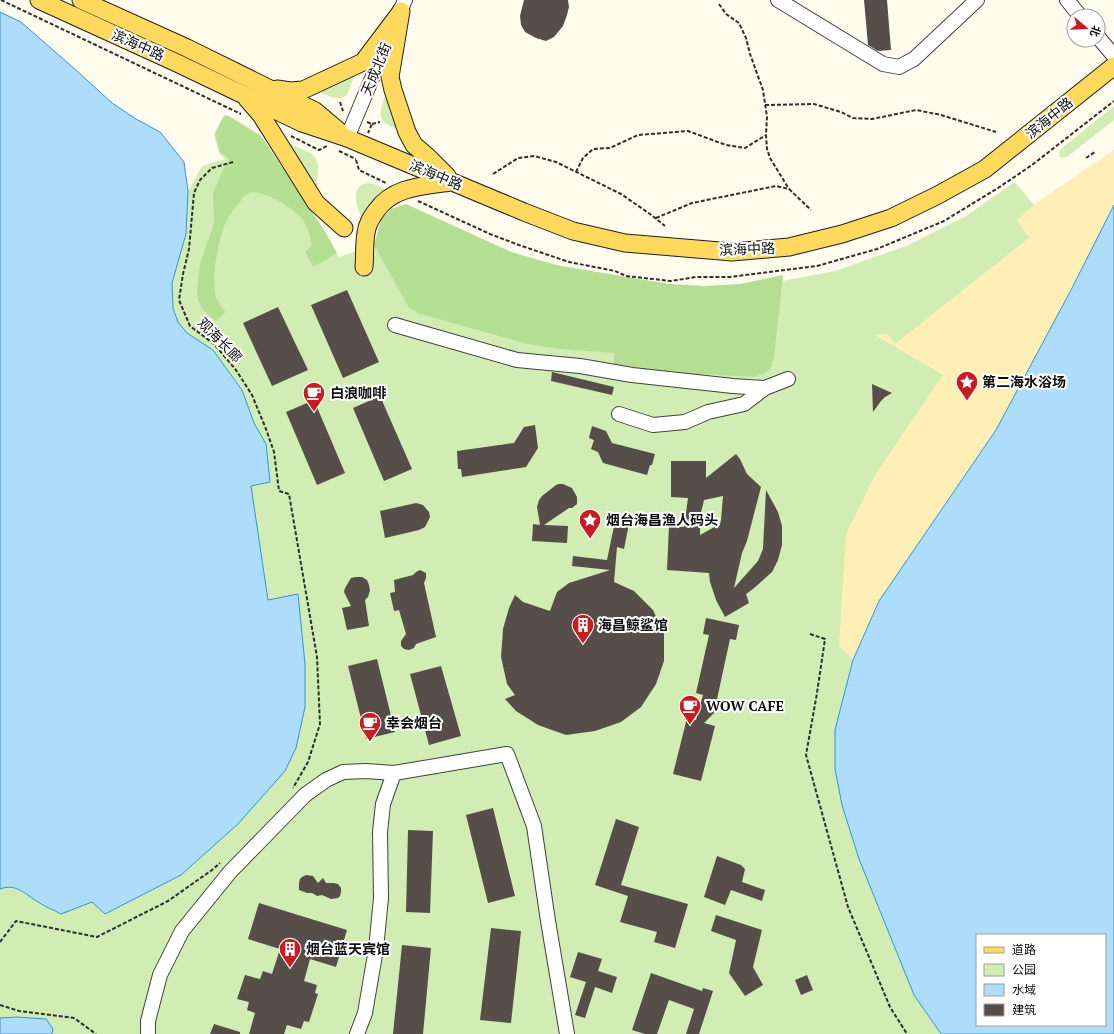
<svg xmlns="http://www.w3.org/2000/svg" width="1114" height="1034" font-family="'PT Serif','Noto Sans SC',serif">
<style>
.green{fill:#d1edb4}
.forest{fill:#b4de92}
.sand{fill:#ffefb6}
.water{fill:#aeddfb;stroke:#3093d7;fill-rule:evenodd}
.building{fill:#574e49;fill-rule:evenodd}
.lines{fill:none;stroke-linecap:round;stroke-linejoin:round}
.minor-casing{stroke:#404040;stroke-width:16}
.major-casing{stroke:#1e1e1e;stroke-width:19}
.path{stroke:#2f2f2f;stroke-width:2;stroke-dasharray:4 2;stroke-linecap:butt}
.minor{stroke:#fff;stroke-width:14}
.major{stroke:#ffd95e;stroke-width:17}
.labels{text-anchor:middle;stroke-width:4;stroke-linejoin:round;paint-order:stroke}
.street-label{font-size:14px;fill:#0d0d0d;stroke:#fff}
.poi-label{font-size:14px;font-weight:bold;fill:#0d0d0d;stroke:#fff;text-anchor:start}
</style>
<rect width="100%" height="100%" fill="#fffcee"/>
<path class="green" d="M354 73V77L347 95C338 102 329 96 321 93L323 89Z
M386 93 400 130C375 121 379 115 386 93Z
M1114 106V120L1067 157 1063 158 1060 157 1059 153 1061 149Z
M224 115 230 116 261 136 339 257 375 245 466 232 511 252 556 265 670 293 752 287 835 271 906 246 966 216 1015 182 1034 205 1114 150V205L1071 290 835 769 842 805 859 859 914 995 940 1034H52L53 1029 46 1019 17 1017 0 1018V889C16 883 25 894 38 902 45 907 54 910 61 914L92 902 106 914 181 875 238 824 296 748 305 707V664L298 594 268 600 251 486 270 481 266 444 254 423 242 390 213 350 187 333 178 322 173 308 172 283 186 234 188 191 202 166 225 159 219 153 214 135Z
M284 141 310 153 315 157 318 164 317 194Z
M368 183 377 185 388 191 365 224C360 215 351 197 359 187 361 185 365 184 368 183Z"/>
<path class="forest" d="M226 115 261 136 324 230 337 253 313 267 305 251 312 246C310 236 307 225 301 217 292 208 259 186 247 194 244 195 242 198 241 201 235 207 229 215 225 224 218 241 212 274 215 293 216 300 222 307 225 312L216 321 204 311 198 301 197 290 200 264 214 223 213 193 221 174 229 159 220 152 215 134 221 121Z
M406 204 511 252 556 265 669 284 705 286 740 284 783 275 774 357C771 371 767 372 754 377L663 372 614 366V353L561 349 528 344 420 314 409 308 374 245 381 220 391 209Z"/>
<path class="sand" d="M1114 150V205L1071 290 996 430 879 601 853 660 839 646 846 534 875 475 943 375 875 335 887 334 895 344 1029 238 1017 220 1034 205Z"/>
<path class="water" d="M0 12 21 22 77 71 112 103 136 119 160 132 184 162 188 191 186 234 172 283 173 308 178 322 187 333 213 350 242 390 254 423 266 444 270 482 251 486 268 600 298 594 305 664V707L296 748 285 771 238 824 181 875 105 914 92 902 61 914C54 910 45 907 38 902 25 894 16 883 0 889Z
M1114 205V1034H941L914 995 859 859 842 805 835 769V730L853 660 879 601 996 430 1071 290ZM977 935H1105V1025H977Z
M17 1017 46 1019 53 1029 52 1034H0V1018Z"/>
<path class="building" d="M524 0H568L569 7 567 15 563 26 554 37 546 41 536 38 525 32 521 25 520 16Z
M864 0H887L891 50 878 51 868 45Z
M347 290 379 362 343 378 311 305Z
M278 307 308 370 272 386 243 323Z
M552 372 614 387 612 395 551 381Z
M872 384 892 393 885 397 881 401 873 412Z
M380 396 412 469 384 481 353 408Z
M314 400 345 473 317 485 286 412Z
M535 425 538 448 526 467 462 477 461 469H458L457 451 514 443 524 427Z
M592 426 606 431 612 443 655 454 652 465H650L647 475 603 463 598 452 591 449 594 440 589 438Z
M736 454 740 459 747 474 761 487 747 541 742 553 734 588 758 561 763 549 766 490 778 512 782 526V545L778 560 772 572 753 589 746 594 749 603 725 617 716 600 710 582 709 573 667 570 669 526 684 527 688 498 671 497V461H706V478ZM723 496 721 520 720 524 700 535V517L704 500Z
M559 484H563L572 488 577 497V504L572 508H569L544 525 568 526 567 543 532 541 533 524 540 525 537 507 539 500 542 496 556 485Z
M416 503 423 505 429 512 430 517 425 527 419 530 385 538 380 511Z
M615 521 629 524 624 549 617 547 614 582 634 591 653 610 664 634V661L656 684 641 707 621 722 595 731 566 735 538 725 516 711 505 699 515 695 507 684 501 657 503 629 509 608 515 595 523 602 550 611 557 592 569 583 610 570 572 566 573 556 607 560Z
M420 570 426 573V578L424 583 436 637 416 644 414 648 409 650 404 649 401 646V641L406 634 399 610 394 611 390 593 395 592 394 580 413 575 416 572Z
M356 577H362L367 580 369 585 370 590 368 597 365 600 369 626 347 630 342 608 351 606 344 592 345 588 351 578Z
M706 618 739 625 736 640 730 639 714 713 704 723 715 726 701 781 673 774 687 718 696 720 703 695 696 693 709 635 703 634Z
M377 659 395 732 366 739 348 666Z
M441 666 461 736 429 745 410 674Z
M493 808 515 896 488 903 466 815Z
M616 819 639 827 621 885 688 904 675 948 654 942 657 932 620 922 628 896 595 885Z
M408 830 433 831 430 913 406 912Z
M717 856 741 865 745 869 742 882 765 890 762 901 731 890 725 905 704 897Z
M306 875 313 876 318 883 323 878 326 883H334L338 884 341 888V892L340 896 338 898 331 899 322 895 317 896 312 893H307L299 890V883L300 879 302 877Z
M259 903 347 930 336 967 310 959 304 981 317 985 315 993 318 994 309 1022 304 1021 301 1029 287 1025 284 1034H249L255 1013 247 1010 249 1002 237 999 245 975 260 979 263 971 272 974 280 949 248 939Z
M716 915 762 930 753 967 763 985 745 996 729 973 736 940 711 931Z
M491 928 521 931 511 1023 480 1020Z
M402 945 431 948 423 1034H393Z
M578 952 602 959 598 971 617 977 612 993 595 987 585 1018 575 1015 586 982 570 977Z
M651 973 702 991 703 988 713 991 699 1034H686L694 1009 669 1000 657 1034H645L632 1030Z
M807 975 813 990 801 995 795 980Z
M214 1024 240 1032V1034H210Z"/>
<g class="lines">
<g class="minor-casing">
<path id="minor" d="M778 0 883 64 899 67 914 59 977 0
M1067 0 1080 16
M1098 37 1114 56
M347 138 405 0
M395 325 517 360 580 366 632 375 733 386 765 388 788 379
M619 414 653 425 685 422 708 412 744 404 765 388
M148 1034V1021L160 975 182 931 230 872 305 795 326 780 343 772 366 771 394 773 507 754 534 826 548 921 567 1034
M357 1034 365 1013 376 949 381 898 380 832 383 804 394 773"/>
</g>
<g class="major-casing">
<path id="major" d="M39 0 177 63 302 123 347 138 524 212 573 231 625 243 732 252 789 247 842 234 891 218 938 195 985 169 1114 66
M81 0 187 48 315 111 340 132
M401 11 390 77 393 90 407 132 414 145 428 157 447 176
M277 89 290 91 303 90 363 62 400 13
M247 99 261 115 316 203 344 228
M364 267C365 256 364 244 366 233 367 224 371 218 376 211 393 186 424 186 451 182"/>
</g>
<path class="path" d="M1 0 241 114
M719 4 726 14 739 23 746 38 750 54 763 90 767 117 766 135 767 149 770 158 789 189
M340 102 343 111
M765 105 814 104 841 112 853 118 872 119 916 110 941 115 996 132
M367 122 372 124 368 133
M372 124 380 122
M291 136 319 150 327 146
M339 151 356 159
M1086 158 1095 152
M356 160 359 170 386 183
M233 162 212 168 200 180 194 193 189 249 183 274 179 300 190 326 214 344 236 370 252 395 266 429 274 452 279 491 289 494 317 657 320 724 308 762 293 788
M576 172 583 158 593 149 610 148 638 135 688 131 726 145 745 148 766 135
M493 174 518 158 534 156 556 162 621 194 650 214 665 226
M418 201 490 234 519 245 569 262 615 271 626 276 671 281 696 277H730L817 266 877 249 944 221 998 188 1032 165 1114 101
M656 218 692 203 776 186 789 189 811 210
M810 634 825 639 817 693 806 755 848 907 890 1007 907 1034
M0 942 16 921 97 937 168 901 212 870 220 863
M0 1005 19 1011 74 1018 96 1034"/>
<use href="#minor" class="minor"/>
<use href="#major" class="major"/>
</g>
<defs>
<g id="sight-pin" transform="scale(1.15)"><path d="M0 17L-7.5 6A9.5 9.5 0 1 1 7.5 6Z" fill="#c81b22" stroke="#fff"/><path d="M0-6L1.8-2.2L6-1.7L2.9 1.2L3.7 5.4L0 3.3L-3.7 5.4L-2.9 1.2L-6-1.7L-1.8-2.2Z" fill="#fff"/></g>
<g id="cafe-pin" transform="scale(1.15)"><path d="M0 17L-7.5 6A9.5 9.5 0 1 1 7.5 6Z" fill="#c81b22" stroke="#fff"/><path d="M-5.5-4.5H6V0H3Q3 3.5 0 3.5H-2.5Q-5.5 3.5-5.5 0ZM3-3.2v2h1.7v-2ZM-6 4.5H4V6H-6Z" fill="#fff"/></g>
<g id="building-pin" transform="scale(1.15)"><path d="M0 17L-7.5 6A9.5 9.5 0 1 1 7.5 6Z" fill="#c81b22" stroke="#fff"/><path d="M-4-6H4V6H1V3H-1V6H-4ZM-2.5-4.3h1.7v1.8h-1.7ZM.8-4.3h1.7v1.8H.8ZM-2.5-1h1.7V.8h-1.7ZM.8-1h1.7V.8H.8Z" fill="#fff"/></g>
</defs>
<g fill-rule="evenodd">
<use href="#sight-pin" x="967" y="382"/>
<use href="#cafe-pin" x="314" y="393"/>
<use href="#sight-pin" x="590" y="520"/>
<use href="#building-pin" x="583" y="625"/>
<use href="#cafe-pin" x="690" y="706"/>
<use href="#cafe-pin" x="370" y="723"/>
<use href="#building-pin" x="290" y="949"/>
</g>
<g class="labels">
<g class="street-label">
<text transform="translate(138 45) rotate(24)" y="5">滨海中路</text>
<text transform="translate(376 69) rotate(-67)" y="5">天成北街</text>
<text transform="translate(1049 118) rotate(-39)" y="5">滨海中路</text>
<text transform="translate(436 175) rotate(23)" y="5">滨海中路</text>
<text transform="translate(747 249) rotate(-2)" y="5">滨海中路</text>
<text transform="translate(220 340) rotate(45)" y="5">观海长廊</text>
</g>
<g class="poi-label">
<text x="982" y="387">第二海水浴场</text>
<text x="330" y="398">白浪咖啡</text>
<text x="606" y="525">烟台海昌渔人码头</text>
<text x="598" y="630">海昌鲸鲨馆</text>
<text x="706" y="711">WOW CAFE</text>
<text x="386" y="728">幸会烟台</text>
<text x="306" y="954">烟台蓝天宾馆</text>
</g>
</g>
<rect x="976" y="934" width="130" height="92" fill="#ffffff" stroke="#9e9e9e"/>
<rect x="984" y="947" width="20" height="6" fill="#ffd95e" stroke="#9e9e9e"/>
<text x="1012" y="954" font-size="12" fill="#0d0d0d">道路</text>
<rect x="984" y="964" width="20" height="12" fill="#d1edb4" stroke="#9e9e9e"/>
<text x="1012" y="974" font-size="12" fill="#0d0d0d">公园</text>
<rect x="984" y="984" width="20" height="12" fill="#aeddfb" stroke="#9e9e9e"/>
<text x="1012" y="994" font-size="12" fill="#0d0d0d">水域</text>
<rect x="984" y="1004" width="20" height="12" fill="#574e49" stroke="#9e9e9e"/>
<text x="1012" y="1014" font-size="12" fill="#0d0d0d">建筑</text>
<g transform="translate(1086 28) rotate(109)"><circle r="19" fill="#ffffff" stroke="#9e9e9e"/>
<path d="M0-3L7 15L0 10L-7 15Z" fill="#c81b22"/>
<text y="-6" font-size="11" font-weight="bold" text-anchor="middle" fill="#0d0d0d">北</text>
</g>
</svg>
